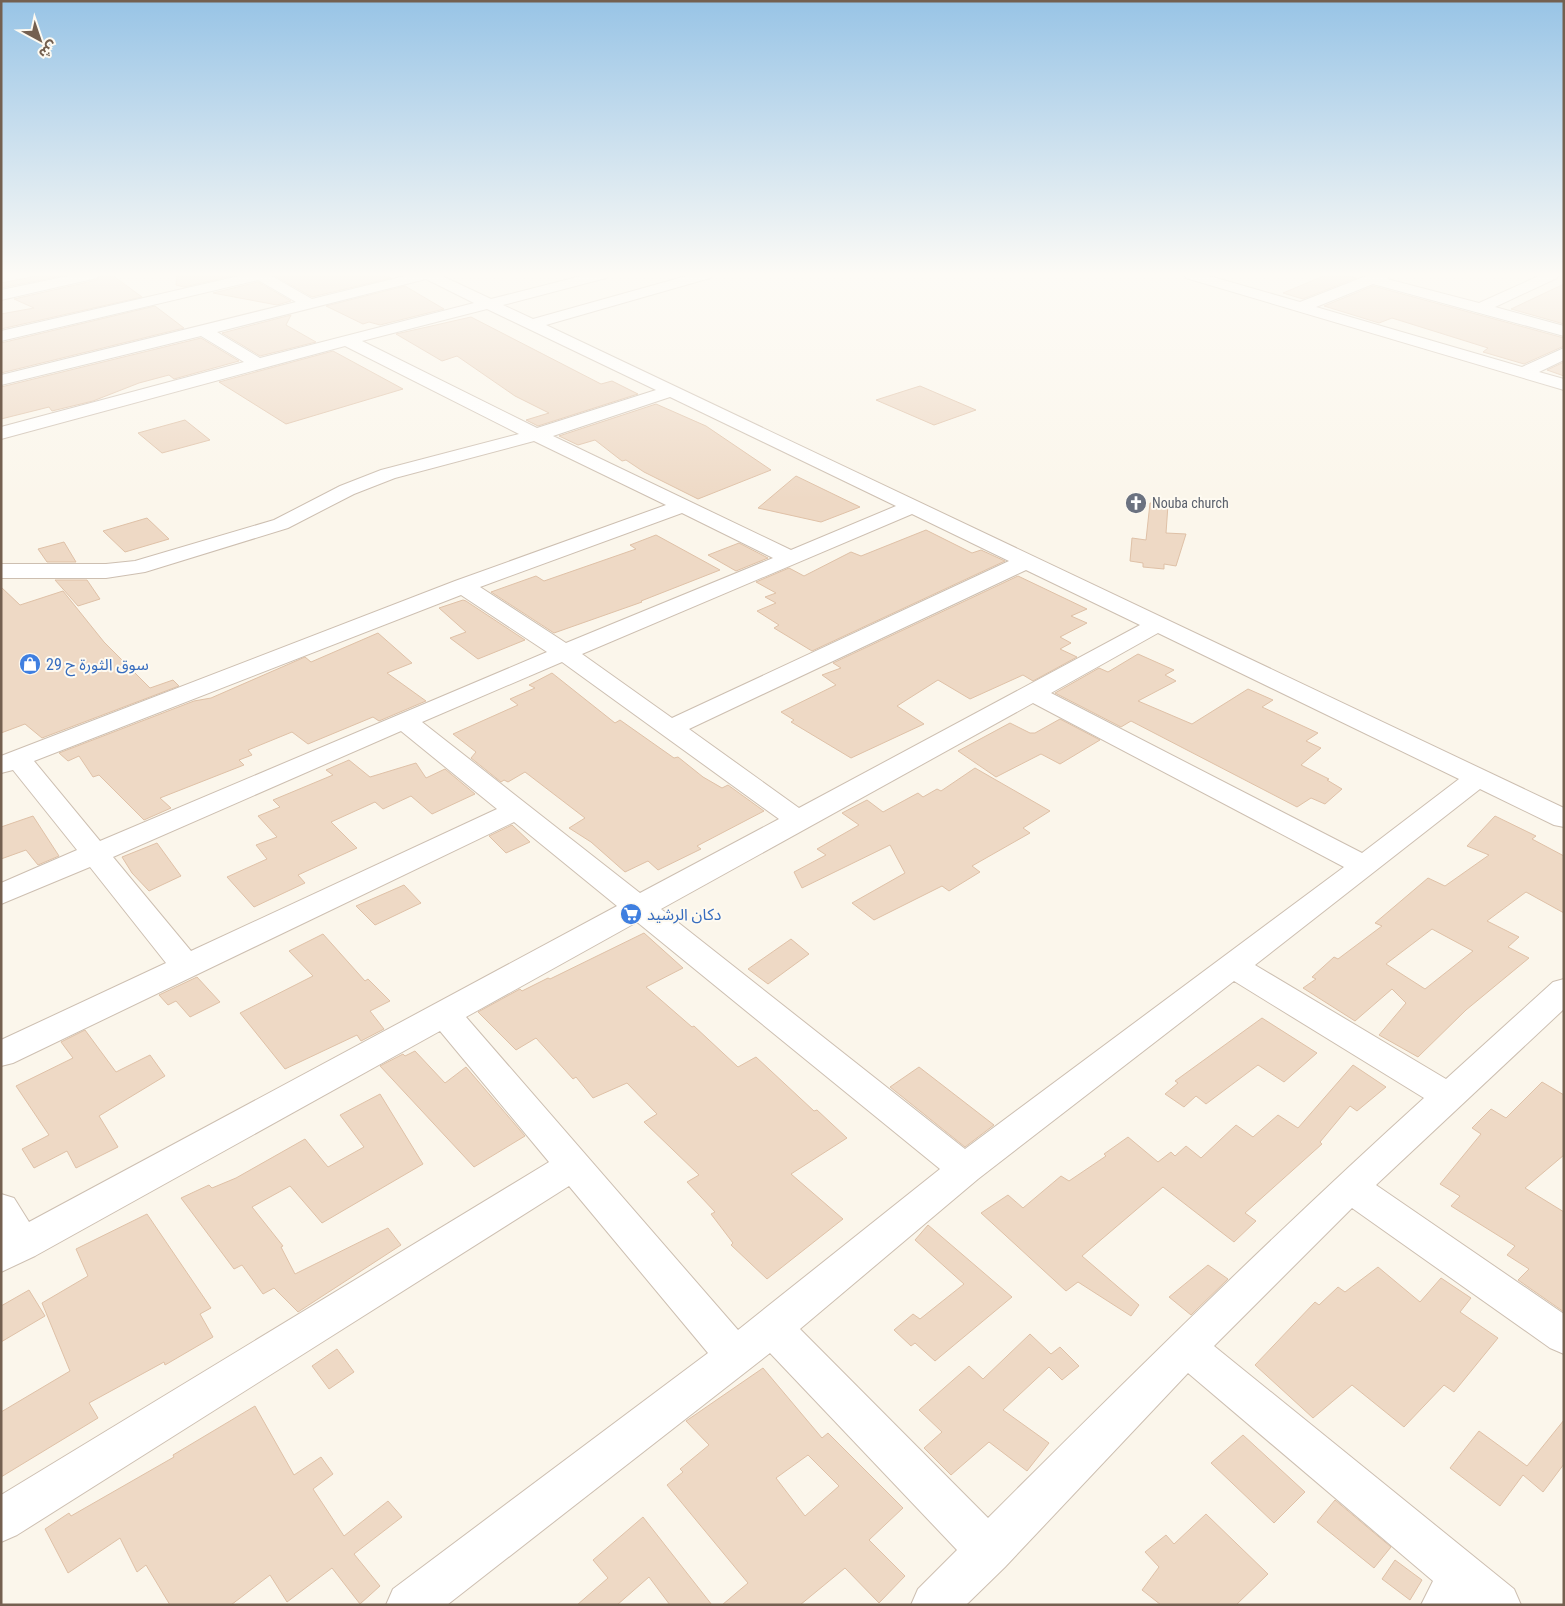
<svg xmlns="http://www.w3.org/2000/svg" width="1565" height="1606" font-family="'Roboto Condensed','Noto Sans Arabic',sans-serif">
<style>
.building{fill:#eed9c5;stroke:#dfc1a7;fill-rule:evenodd}
.lines{fill:none;stroke-linecap:round;stroke-linejoin:round}
.minor-casing{stroke:#cdbfb1;stroke-width:2}
.minor{fill:#fff;fill-rule:evenodd}
.labels{text-anchor:middle;stroke-width:4;stroke-linejoin:round;paint-order:stroke}
.far-worship-label{font-size:14px;fill:#5b616d;stroke:#fefaf1;text-anchor:start}
.shop-label{font-size:16px;fill:#366cbe;stroke:#fefaf1;text-anchor:start}
</style>
<rect width="100%" height="100%" fill="#fbf6eb"/>
<path class="building" d="M42 275H66L1 288V283Z
M101 275H112L142 297 1 329V314L34 308 14 299 97 280Z
M177 275H236L184 287 176 285Z
M273 275H386L391 278 312 297Z
M1326 275H1344L1356 278 1303 299 1283 293Z
M258 282 291 301 277 305 213 293Z
M1564 284V324L1511 309Z
M405 286 444 309 380 325 369 322 363 324 326 306Z
M1373 286 1564 338V346L1524 364 1483 352 1488 348 1392 318 1379 323 1324 306Z
M155 306 184 328 1 373V343Z
M291 315 286 325 316 342 260 356 222 333Z
M471 317 601 384 612 381 638 394 538 426 526 420 549 413 515 396 457 356 442 361 396 334Z
M201 338 239 361 174 379 169 375 139 383 93 401 52 411 49 407 1 419V387Z
M333 351 403 389 286 424 219 382Z
M1564 362V376L1547 370Z
M920 386 976 410 934 425 876 400Z
M656 404 706 426 771 470 698 499 644 472 626 460 622 461 595 440 578 445 559 436Z
M185 420 210 440 162 453 138 433Z
M796 476 860 507 821 522 758 508Z
M1150 503 1168 505 1166 533 1186 534 1176 566 1164 564V569L1143 567V563L1130 561 1132 538 1146 540Z
M147 518 169 539 125 552 103 531Z
M926 530 972 553 981 550 1005 561 812 651 774 628 779 625 757 611 776 603 765 597 776 593 756 582 789 568 804 576 851 552 861 556Z
M656 535 720 570 641 601 642 602 554 633 491 592 536 576 544 581 636 549 630 545Z
M64 542 76 562H47L38 549Z
M739 543 768 558 736 571 708 555Z
M1018 576 1087 609 1071 616 1087 623 1060 637 1071 643 1060 649 1077 657 1033 681 1023 675 970 699 938 680 897 706 924 724 851 758 791 722 794 720 781 712 836 685 822 675 841 668 833 663Z
M55 580H87L100 599 78 606Z
M1 587 20 605 63 591 104 642 150 688 173 680 179 686 42 738 25 724 1 733Z
M463 600 466 601 525 640 478 659 450 638 466 632 439 608Z
M378 633 412 663 387 673 426 701 379 721 373 717 308 744 292 732 248 750 252 755 239 760 244 765 160 798 171 808 144 820 99 775 93 777 79 756 68 761 59 753 194 701 211 698 305 657 311 662Z
M1138 654 1174 670 1165 675 1176 681 1138 701 1192 724 1248 689 1273 700 1262 707 1318 733 1306 741 1321 748 1301 765 1329 779 1327 780 1342 789 1325 804 1311 798 1297 807 1131 721 1121 727 1055 693 1099 668 1108 672Z
M552 673 615 723 620 720 674 758 678 757 703 777 722 788 728 785 764 811 697 846 701 849 658 870 648 861 625 872 591 842 569 828 585 818 525 772 508 782 504 780 501 782 471 758 476 752 453 734 518 705 510 699 535 688 529 685Z
M1060 719 1100 740 1060 764 1041 754 996 777 958 751 1010 723 1030 733H1035Z
M349 760 370 777 416 763 426 778 445 769 475 794 432 814 411 796 383 809 375 802 331 822 357 848 298 875 305 883 254 907 227 877 267 859 256 845 277 837 258 816 280 807 273 800 333 775 326 770Z
M975 768 1050 811 1023 828 1030 833 972 866 980 872 949 891 942 886 874 920 852 903 905 873 890 845 802 888 794 872 826 855 817 849 859 825 842 813 867 800 883 812 918 793 923 797 937 789 941 791Z
M33 816 59 856 38 865 26 850 1 859V827Z
M1495 816 1536 836 1532 839 1564 856V913L1526 892 1487 921 1519 937 1508 947 1529 958 1466 1010 1418 1057 1379 1035 1406 1003 1392 989 1355 1021 1303 988 1316 979 1312 977 1334 957 1338 959 1382 926 1375 923 1428 878 1445 886 1489 855 1467 846ZM1432 929 1473 951 1425 989 1386 964Z
M512 825 530 842 506 853 489 836Z
M157 843 181 876 149 891 132 873 122 857Z
M404 885 421 903 375 925 356 906Z
M644 933 683 968 646 987 692 1027 694 1026 738 1067 756 1057 814 1111 817 1110 847 1138 791 1174 843 1219 767 1279 731 1245 733 1243 711 1214 715 1212 687 1182 699 1175 644 1122 657 1114 627 1083 593 1098 576 1077 573 1079 536 1038 516 1050 478 1012 520 989 522 991 548 978 550 979Z
M323 934 365 981 368 979 390 1001 370 1011 384 1029 361 1041 357 1035 285 1069 240 1013 313 976 289 951Z
M791 939 809 954 768 984 748 969Z
M197 977 220 1002 190 1017 176 1001 168 1005 159 995Z
M1262 1018 1317 1053 1284 1082 1258 1065 1206 1104 1196 1096 1184 1107 1165 1094 1178 1083 1175 1081Z
M85 1030 116 1072 150 1055 165 1076 99 1116 118 1147 76 1168 67 1151 34 1168 22 1149 49 1135 16 1086 73 1058 61 1042Z
M415 1051 445 1083 466 1067 525 1136 474 1167 380 1066 403 1054 405 1056Z
M1353 1065 1386 1087 1357 1111 1350 1106 1320 1142 1322 1144 1245 1213 1256 1221 1234 1242 1163 1187 1082 1256 1139 1305 1131 1316 1078 1282 1066 1291 981 1213 1008 1195 1023 1208 1061 1176 1069 1181 1106 1156 1104 1154 1128 1137 1158 1162 1171 1152 1175 1156 1186 1146 1201 1158 1236 1125 1253 1137 1278 1115 1298 1128Z
M919 1067 994 1125 965 1147 890 1087Z
M1542 1082 1564 1095V1155L1525 1188 1564 1212V1312L1518 1280 1529 1269 1507 1255 1515 1246 1451 1206 1460 1196 1440 1184 1481 1134 1472 1128 1491 1109 1506 1118Z
M380 1094 423 1164 322 1223 290 1186 252 1207 283 1246 281 1247 295 1274 388 1228 401 1245 298 1312 274 1288 263 1294 242 1265 234 1269 181 1198 209 1185 212 1188 236 1178 305 1139 328 1167 364 1147 340 1115Z
M147 1214 211 1308 200 1314 213 1337 165 1365 164 1362 89 1403 98 1418 1 1477V1412L70 1371 42 1303 88 1276 76 1249Z
M928 1225 1012 1297 935 1361 915 1343 911 1346 894 1330 913 1314 920 1319 964 1284 915 1240Z
M1208 1265 1228 1279 1191 1315 1169 1297Z
M1378 1267 1420 1302 1441 1278 1471 1298 1460 1312 1498 1338 1454 1392 1444 1385 1404 1427 1352 1385 1313 1418 1255 1365 1315 1302 1319 1305 1338 1287 1345 1292Z
M29 1290 45 1316 1 1342V1306Z
M1030 1334 1051 1354 1060 1347 1079 1366 1062 1380 1049 1367 1003 1410 1049 1443 1027 1471 989 1442 951 1475 924 1448 942 1432 919 1410 969 1366 983 1379Z
M337 1349 354 1372 329 1389 312 1366Z
M763 1368 822 1438 828 1433 903 1508 869 1540 905 1576 879 1603 845 1568 800 1605H722L748 1583 667 1485 683 1472 680 1469 709 1445 686 1421ZM808 1455 839 1486 805 1516 776 1478Z
M255 1406 294 1475 321 1457 333 1474 313 1489 344 1536 388 1501 402 1517 354 1554 380 1586 360 1604 332 1568 287 1602 270 1575 231 1605H170L146 1565 137 1572 120 1538 68 1573 45 1529 69 1513 71 1516 174 1457 173 1455Z
M1564 1420V1464L1543 1492 1523 1475 1500 1506 1450 1468 1479 1431 1527 1466Z
M1243 1435 1305 1492 1274 1523 1211 1463Z
M1335 1500 1391 1547 1374 1568 1317 1522Z
M1206 1514 1268 1574 1236 1605H1161L1142 1590 1159 1567 1145 1552 1166 1535 1174 1544Z
M643 1517 712 1605H670L649 1577 617 1605H577L608 1578 593 1560Z
M1395 1560 1422 1580 1410 1600 1382 1579Z"/>
<g class="lines">
<g class="minor-casing">
<path id="minor" d="M73 275H99L97 278 1 300V290Z
M243 275H270L312 299 409 275H440L491 299 585 275H608L606 278 503 305 533 319 690 275H712L710 278 546 325 1564 808V827L1554 825 1480 789 1255 965 1446 1079 1553 982 1564 979V1009L1376 1185 1564 1314V1354L1550 1348 1352 1208 1214 1346 1514 1589 1521 1605H1421L1433 1581 1188 1373 1005 1567 966 1605H911L918 1589 957 1550 770 1353 447 1605H386L393 1589 708 1353 569 1186 17 1535 1 1542V1495L549 1162 440 1031 35 1256 1 1272V1194L14 1198 29 1222 617 906 514 822 13 1063 1 1066V1040L166 963 90 867 1 904V883L77 850 13 770 1 773V756L455 581 666 505 534 441 395 478 354 494 288 528 145 572 106 578H1V564H106L135 561 274 520 340 486 381 470 519 434 345 346 1 439V427L244 362 201 336 1 385V375L296 302 258 280 1 341V331ZM426 279 474 303 260 358 217 332ZM487 309 656 390 537 428 362 341ZM670 397 896 506 791 550 553 436ZM682 513 773 558 566 643 480 587ZM912 514 1009 561 672 718 582 654ZM1026 570 1140 625 799 808 689 729ZM461 595 547 652 100 841 34 761ZM1158 633 1459 779 1362 853 1051 693ZM562 662 779 819 640 893 422 722ZM1033 703 1344 867 965 1149 661 909ZM401 731 497 809 191 951 113 857ZM637 922 940 1169 738 1330 466 1017ZM1234 981 1424 1098C1274 1234 1131 1375 988 1518L800 1329 978 1179Z
M1184 275H1206L1300 302 1366 276 1390 275 1387 279 1479 303 1541 275H1559L1557 278 1495 307 1564 326V336L1373 284 1316 307 1522 367 1564 348V360L1539 372 1564 379V390L1186 278Z"/>
</g>
<use href="#minor" class="minor"/>
</g>
<linearGradient id="sky" x2="0" y2="1"><stop stop-color="#98c4e6"/><stop offset="0.55" stop-color="#fdfbf6"/><stop offset="1" stop-color="#fdfbf6" stop-opacity="0"/></linearGradient>
<rect width="1565" height="499" fill="url(#sky)"/>
<defs>
<g id="church-disc" transform="scale(1.125)"><circle r="9.5" fill="#6b7280" stroke="#fefaf1"/><path d="M-1.2-6h2.4v3.5h3.3v2.4h-3.3V6h-2.4V-.1h-3.3v-2.4h3.3Z" fill="#fff"/></g>
<g id="shop-disc" transform="scale(1.125)"><circle r="9.5" fill="#3f7fe0" stroke="#fefaf1"/><path d="M-5-2.5h2.3a2.7 3.5 0 0 1 5.4 0H5L5.5 6h-11ZM-1.5-2.5h3a1.5 2.3 0 0 0-3 0Z" fill="#fff"/></g>
<g id="supermarket-disc" transform="scale(1.125)"><circle r="9.5" fill="#3f7fe0" stroke="#fefaf1"/><path d="M-6-5.5h2.5l.6 2H6L4.5 2H-2.5L-4.4-4H-6ZM-1.5 3.2a1.3 1.3 0 1 0 .1 0ZM3 3.2a1.3 1.3 0 1 0 .1 0Z" fill="#fff"/></g>
</defs>
<g fill-rule="evenodd">
<use href="#church-disc" x="1136" y="503"/>
<use href="#shop-disc" x="30" y="664"/>
<use href="#supermarket-disc" x="631" y="914"/>
</g>
<g class="labels">
<g class="far-worship-label">
<text x="1152" y="508">Nouba church</text>
</g>
<g class="shop-label">
<text x="46" y="670">سوق الثورة ح 29</text>
<text x="647" y="920">دكان الرشيد</text>
</g>
</g>
<rect width="1565" height="1606" fill="none" stroke="#746050" stroke-width="5"/>
<g transform="translate(40 40) rotate(140)" stroke="#fefaf1" stroke-width="4" paint-order="stroke">
<path d="M0-4L9 19L0 12L-9 19Z" fill="#746050"/>
<text y="-8" font-size="14" font-weight="bold" text-anchor="middle" fill="#746050">ش</text>
</g>
</svg>
